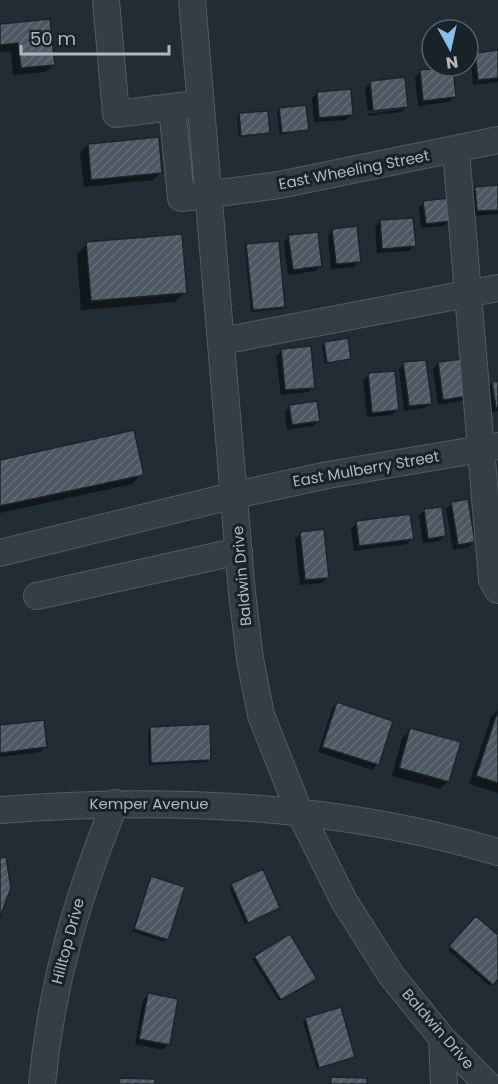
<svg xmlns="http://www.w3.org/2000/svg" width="498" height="1084" font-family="Poppins,sans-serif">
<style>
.shadow{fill:#0007}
.building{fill:url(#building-hatch);stroke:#1c242b;stroke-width:1.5}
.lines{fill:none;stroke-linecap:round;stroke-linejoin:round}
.minor-casing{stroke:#525b62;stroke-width:28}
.minor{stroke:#353d45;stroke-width:26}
.labels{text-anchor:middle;stroke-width:6;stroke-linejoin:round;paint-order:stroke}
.street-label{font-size:15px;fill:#afb8c1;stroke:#1a2229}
</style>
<defs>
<pattern id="building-hatch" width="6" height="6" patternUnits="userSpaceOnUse" patternTransform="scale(1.5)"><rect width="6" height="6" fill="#4d5862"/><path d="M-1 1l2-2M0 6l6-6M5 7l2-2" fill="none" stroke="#646e77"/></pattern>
</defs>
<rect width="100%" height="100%" fill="#212c34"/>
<path class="shadow" d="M0 25 54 64 46 72 13 75 11 51 0 52Z
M498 52V82L473 85 471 60 476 54Z
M421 72 454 97 449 102 418 106 415 77Z
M370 83 407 107 401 112 368 116V114L403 109V106L368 111 365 88Z
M318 93 351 114 346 120 314 122 312 98Z
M279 110 307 129 280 135 277 112Z
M240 115 268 133 239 137 237 117Z
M88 145 161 172 153 180 84 187 80 153Z
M498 187V214L472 216 470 194 475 189Z
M424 202 449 220 444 226 421 228 419 208Z
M380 221 414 246 409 251 377 253 375 227Z
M333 230 359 261 354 267 331 269 328 235Z
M289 237 321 266 315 271 288 275 284 242Z
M87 244 185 292 175 302 81 310 77 254Z
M247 245 284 306 281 309 251 312 245 248Z
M324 344 350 358 325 364 322 346Z
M282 351 313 387 308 392 281 395 276 356Z
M439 363 467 396 461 401 438 405 433 369Z
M404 364 430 403 425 408 404 411 399 369Z
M369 375 398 409 392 415 367 417 363 380Z
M493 383H498V411L491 412 487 389Z
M290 406 318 421 313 426 287 430 285 412Z
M0 461 142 474 132 484 0 513Z
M452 503 474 542 468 547 453 550 446 509Z
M424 511 445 536 439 541 423 543 419 516Z
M357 523 412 538 407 544 354 551 351 528Z
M301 533 327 577 322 583 300 585 295 539Z
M337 704 378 764 372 770 318 752 332 709Z
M498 710V793L469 784 491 717Z
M0 727 46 747 40 752 0 757Z
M151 728 210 760 207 762 149 765 148 730Z
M410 730 448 781 440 789 392 776 402 738Z
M151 878 166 939 164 942 132 931Z
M232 885 279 908 245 924 229 887Z
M476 918 498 937V977L490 986 448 950Z
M255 957 313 981 279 1001 252 959Z
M149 995 168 1044 163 1050 135 1044 143 1000Z
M306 1019 353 1057 317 1069 303 1022Z"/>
<path class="building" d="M50 19 55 65 21 68 18 43 0 45V24Z
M498 50V78L478 80 475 53Z
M453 67 456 97 423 101 420 70Z
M405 77 408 107 373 111 370 81Z
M351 89 353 115 319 118 317 92Z
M306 105 309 130 282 133 279 108Z
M268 111 270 133 241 136 239 113Z
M159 137 162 173 91 180 88 144Z
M498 185V210L477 211 475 187Z
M448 198 451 221 426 224 423 201Z
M413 218 416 246 382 249 380 220Z
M357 226 361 262 336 264 332 229Z
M318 232 322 266 293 270 288 235Z
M182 234 187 293 91 301 86 242Z
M279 241 285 307 253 310 246 244Z
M348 338 351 359 327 363 324 342Z
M311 346 315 388 285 390 281 349Z
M463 359 468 396 443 400 438 362Z
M426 360 432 404 409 406 403 362Z
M395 371 399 410 372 413 368 373Z
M498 381V408H496L492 382Z
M317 401 320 421 292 425 289 405Z
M134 430 144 475 0 506V460Z
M468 499 475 542 458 545 451 502Z
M442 507 446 536 428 539 424 509Z
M410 514 414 539 359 546 356 521Z
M324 529 329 578 305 580 300 532Z
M337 702 393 721 379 765 322 747Z
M498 710V783L476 776Z
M44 720 47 747 0 753V725Z
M210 724 211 760 151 763 150 727Z
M410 728 461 742 449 782 399 768Z
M6 857 11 888 0 917V858Z
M263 869 280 908 248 923 231 884Z
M151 876 185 887 168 940 134 929Z
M476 916 498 935V979L493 985 449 946Z
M290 934 317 979 281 1000 254 956Z
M148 993 178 999 170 1045 139 1039Z
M341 1007 355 1057 319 1068 305 1018Z
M331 1077 367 1078V1084H331Z
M119 1078 155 1079V1084H119Z"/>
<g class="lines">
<g class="minor-casing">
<path id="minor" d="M192 0 242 593 250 659 261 715 299 811 344 901 391 975 442 1038 487 1084
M106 1 116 114 188 105
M172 107 181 198 279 185 498 140
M456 151 492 580 498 590
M222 341 498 288
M0 553 235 495 328 475 498 446
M37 596 239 551
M0 810C169 797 335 804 498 852
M442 1038 444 1084
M42 1084C52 981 77 899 115 803"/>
</g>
<use href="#minor" class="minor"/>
</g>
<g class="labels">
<g class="street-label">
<text transform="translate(354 170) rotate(-11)" y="5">East Wheeling Street</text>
<text transform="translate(366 469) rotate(-10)" y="5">East Mulberry Street</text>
<text transform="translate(242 576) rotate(-95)" y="5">Baldwin Drive</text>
<text x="149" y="809">Kemper Avenue</text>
<text transform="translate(68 941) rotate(-75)" y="5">Hilltop Drive</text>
<text transform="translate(438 1029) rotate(49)" y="5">Baldwin Drive</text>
</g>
</g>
<g transform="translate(450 48) rotate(172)"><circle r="28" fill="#1a2229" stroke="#565e66" stroke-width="1.5"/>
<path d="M0-4.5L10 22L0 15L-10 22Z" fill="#8abdeb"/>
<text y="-9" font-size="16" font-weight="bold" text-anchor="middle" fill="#afb8c1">N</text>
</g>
<path d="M21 45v9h148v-9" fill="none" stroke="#afb8c1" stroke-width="3"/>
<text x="30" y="45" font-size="18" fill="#afb8c1" stroke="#1a2229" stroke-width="4.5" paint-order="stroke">50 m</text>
</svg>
